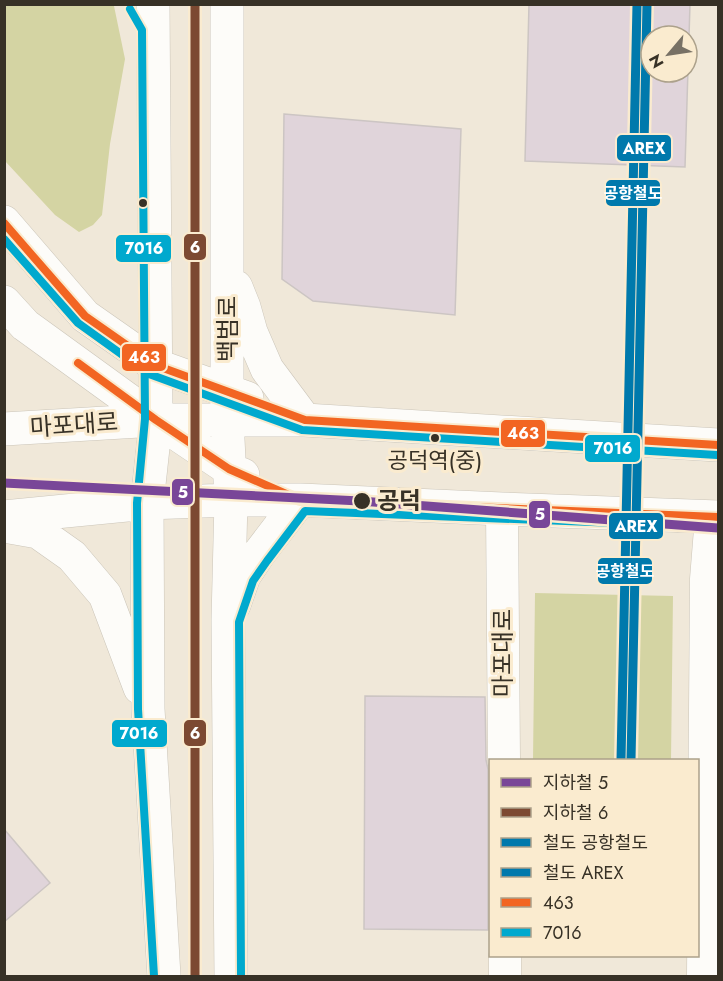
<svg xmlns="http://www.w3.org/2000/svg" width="723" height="981" font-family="Jost,'Noto Sans KR',sans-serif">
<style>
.green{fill:#d4d4a3}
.building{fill:#e0d4da;stroke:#ccc5c3;stroke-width:1.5;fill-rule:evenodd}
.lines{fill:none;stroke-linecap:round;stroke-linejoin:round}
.minor-casing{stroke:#cbc5b9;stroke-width:33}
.major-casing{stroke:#cbc5b9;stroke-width:34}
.minor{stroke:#fdfcf9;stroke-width:32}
.major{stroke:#fdfcf9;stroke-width:33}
.bus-1-casing{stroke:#faebcf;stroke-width:12}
.bus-2-casing{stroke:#faebcf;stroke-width:12}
.bus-1{stroke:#f26522;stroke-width:8}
.bus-2{stroke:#00a9ce;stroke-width:8}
.rail-1-casing{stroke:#faebcf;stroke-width:14}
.rail-2-casing{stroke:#faebcf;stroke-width:14}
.rail-1{stroke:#0079ac;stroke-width:9}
.rail-2{stroke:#0079ac;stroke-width:9}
.metro-1-casing{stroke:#faebcf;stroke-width:14}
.metro-2-casing{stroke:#faebcf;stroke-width:14}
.metro-1{stroke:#794698;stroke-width:9}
.metro-2{stroke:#7c4932;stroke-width:9}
.bus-dot{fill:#373126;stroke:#faebcf;stroke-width:2}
.labels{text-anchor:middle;stroke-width:6;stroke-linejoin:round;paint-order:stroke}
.bus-label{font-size:22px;fill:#373126;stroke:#faebcf}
.street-label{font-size:24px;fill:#373126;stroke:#faebcf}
.stop-label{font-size:24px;font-weight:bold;fill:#373126;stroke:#faebcf;text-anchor:start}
.line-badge{stroke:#faebcf;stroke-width:2}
.badge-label{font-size:16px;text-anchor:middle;font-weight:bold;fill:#fff}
</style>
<rect width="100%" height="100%" fill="#f0e8d9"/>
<path class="green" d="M5 4H113L114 6 125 59 110 144 102 215 93 225 79 232 55 215 5 161Z
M535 593 673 596 671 760H533Z"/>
<path class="building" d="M529 4H690L685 167 525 161ZM651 36H687V72H651Z
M284 114 461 129 455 315 313 301 282 279Z
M365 696 485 697 486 760 488 769V930L364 929Z
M4 829 50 883 4 922Z"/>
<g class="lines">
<g class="minor-casing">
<path id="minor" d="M502 509 504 760
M505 956V976
M703 976 706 579 711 517"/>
</g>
<g class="major-casing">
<path id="major" d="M153 4 156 420 147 503 148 709 164 976
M227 4V419L231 500 228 620 231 976
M4 222 85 316 155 365 247 398
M236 287 244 307 251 332 267 369 305 420
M4 302 25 325 156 420 229 469 243 475
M4 429 156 420H305L718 445
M4 517 147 503 231 500H300L502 509 718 517
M4 526 38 532 72 556 105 595 140 688
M234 605 244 576 258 555 300 500"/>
</g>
<use href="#minor" class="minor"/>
<use href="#major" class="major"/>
<g class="bus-1-casing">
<path id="bus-1" d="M4 223 85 316 155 365 305 420 718 445
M78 363 156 420 229 469 300 500 718 517"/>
</g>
<g class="bus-2-casing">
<path id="bus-2" d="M130 9 142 30 145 419 137 503 138 709 154 976
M4 239 78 323 149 374 302 430 717 455
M241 976 239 622 253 581 267 561 305 511 718 527"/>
</g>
<use href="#bus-1" class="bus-1"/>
<use href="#bus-2" class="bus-2"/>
<g class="rail-1-casing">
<path id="rail-1" d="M621 760 637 4"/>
</g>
<g class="rail-2-casing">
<path id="rail-2" d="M631 760 647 4"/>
</g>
<use href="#rail-1" class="rail-1"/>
<use href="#rail-2" class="rail-2"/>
<g class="metro-1-casing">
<path id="metro-1" d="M4 483 360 501 718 528"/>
</g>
<g class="metro-2-casing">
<path id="metro-2" d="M195 4V976"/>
</g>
<use href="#metro-1" class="metro-1"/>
<use href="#metro-2" class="metro-2"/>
</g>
<g class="bus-dot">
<circle cx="143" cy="203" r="5"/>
<circle cx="435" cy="438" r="5"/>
<circle cx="362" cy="501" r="9"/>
</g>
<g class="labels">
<g class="bus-label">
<text x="435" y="468">공덕역(중)</text>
</g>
<g class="street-label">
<text transform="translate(228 329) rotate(-90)" y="8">백범로</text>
<text transform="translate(74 425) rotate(-4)" y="8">마포대로</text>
<text transform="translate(503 653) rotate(-90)" y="8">마포대로</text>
</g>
<g class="stop-label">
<text x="377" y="509">공덕</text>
</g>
</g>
<g class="line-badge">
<rect x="616" y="134" width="56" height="28" rx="6" fill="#0079ac"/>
<rect x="605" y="179" width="56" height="28" rx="6" fill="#0079ac"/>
<rect x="183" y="233" width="24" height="28" rx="6" fill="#7c4932"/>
<rect x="115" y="234" width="57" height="29" rx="6" fill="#00a9ce"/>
<rect x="121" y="343" width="46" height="29" rx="6" fill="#f26522"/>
<rect x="500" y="419" width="46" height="29" rx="6" fill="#f26522"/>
<rect x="584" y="434" width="57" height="29" rx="6" fill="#00a9ce"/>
<rect x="171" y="478" width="23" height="28" rx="6" fill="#794698"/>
<rect x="528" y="500" width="23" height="29" rx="6" fill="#794698"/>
<rect x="608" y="512" width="56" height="28" rx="6" fill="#0079ac"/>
<rect x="597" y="557" width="56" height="28" rx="6" fill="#0079ac"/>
<rect x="183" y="719" width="24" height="28" rx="6" fill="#7c4932"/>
<rect x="111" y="719" width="57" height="29" rx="6" fill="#00a9ce"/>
</g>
<g class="badge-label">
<text x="644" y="154">AREX</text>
<text x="633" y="199">공항철도</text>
<text x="195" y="253">6</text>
<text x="144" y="254">7016</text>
<text x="144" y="363">463</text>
<text x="523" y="439">463</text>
<text x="613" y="454">7016</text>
<text x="183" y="498">5</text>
<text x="540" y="520">5</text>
<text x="636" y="532">AREX</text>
<text x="625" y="577">공항철도</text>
<text x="195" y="739">6</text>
<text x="139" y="739">7016</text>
</g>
<rect width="723" height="981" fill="none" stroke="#373126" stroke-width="12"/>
<rect x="489" y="759" width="210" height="198" fill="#faebcf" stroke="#aca18b" stroke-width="1.5"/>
<rect x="501" y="778" width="30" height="9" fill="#794698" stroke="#aca18b" stroke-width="1.5"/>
<text x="543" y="789" font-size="18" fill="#373126">지하철 5</text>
<rect x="501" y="808" width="30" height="9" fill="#7c4932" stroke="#aca18b" stroke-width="1.5"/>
<text x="543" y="819" font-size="18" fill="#373126">지하철 6</text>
<rect x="501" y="838" width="30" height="9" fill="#0079ac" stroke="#aca18b" stroke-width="1.5"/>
<text x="543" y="849" font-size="18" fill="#373126">철도 공항철도</text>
<rect x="501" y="868" width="30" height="9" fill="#0079ac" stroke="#aca18b" stroke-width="1.5"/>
<text x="543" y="879" font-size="18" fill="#373126">철도 AREX</text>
<rect x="501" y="898" width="30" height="9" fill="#f26522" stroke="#aca18b" stroke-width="1.5"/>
<text x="543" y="909" font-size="18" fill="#373126">463</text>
<rect x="501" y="928" width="30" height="9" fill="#00a9ce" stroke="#aca18b" stroke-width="1.5"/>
<text x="543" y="939" font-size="18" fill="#373126">7016</text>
<g transform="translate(669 54) rotate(241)"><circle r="28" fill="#faebcf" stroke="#aca18b" stroke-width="1.5"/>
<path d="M0-4.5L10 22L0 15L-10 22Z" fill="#787165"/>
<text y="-9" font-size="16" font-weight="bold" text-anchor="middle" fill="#373126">N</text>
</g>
</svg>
